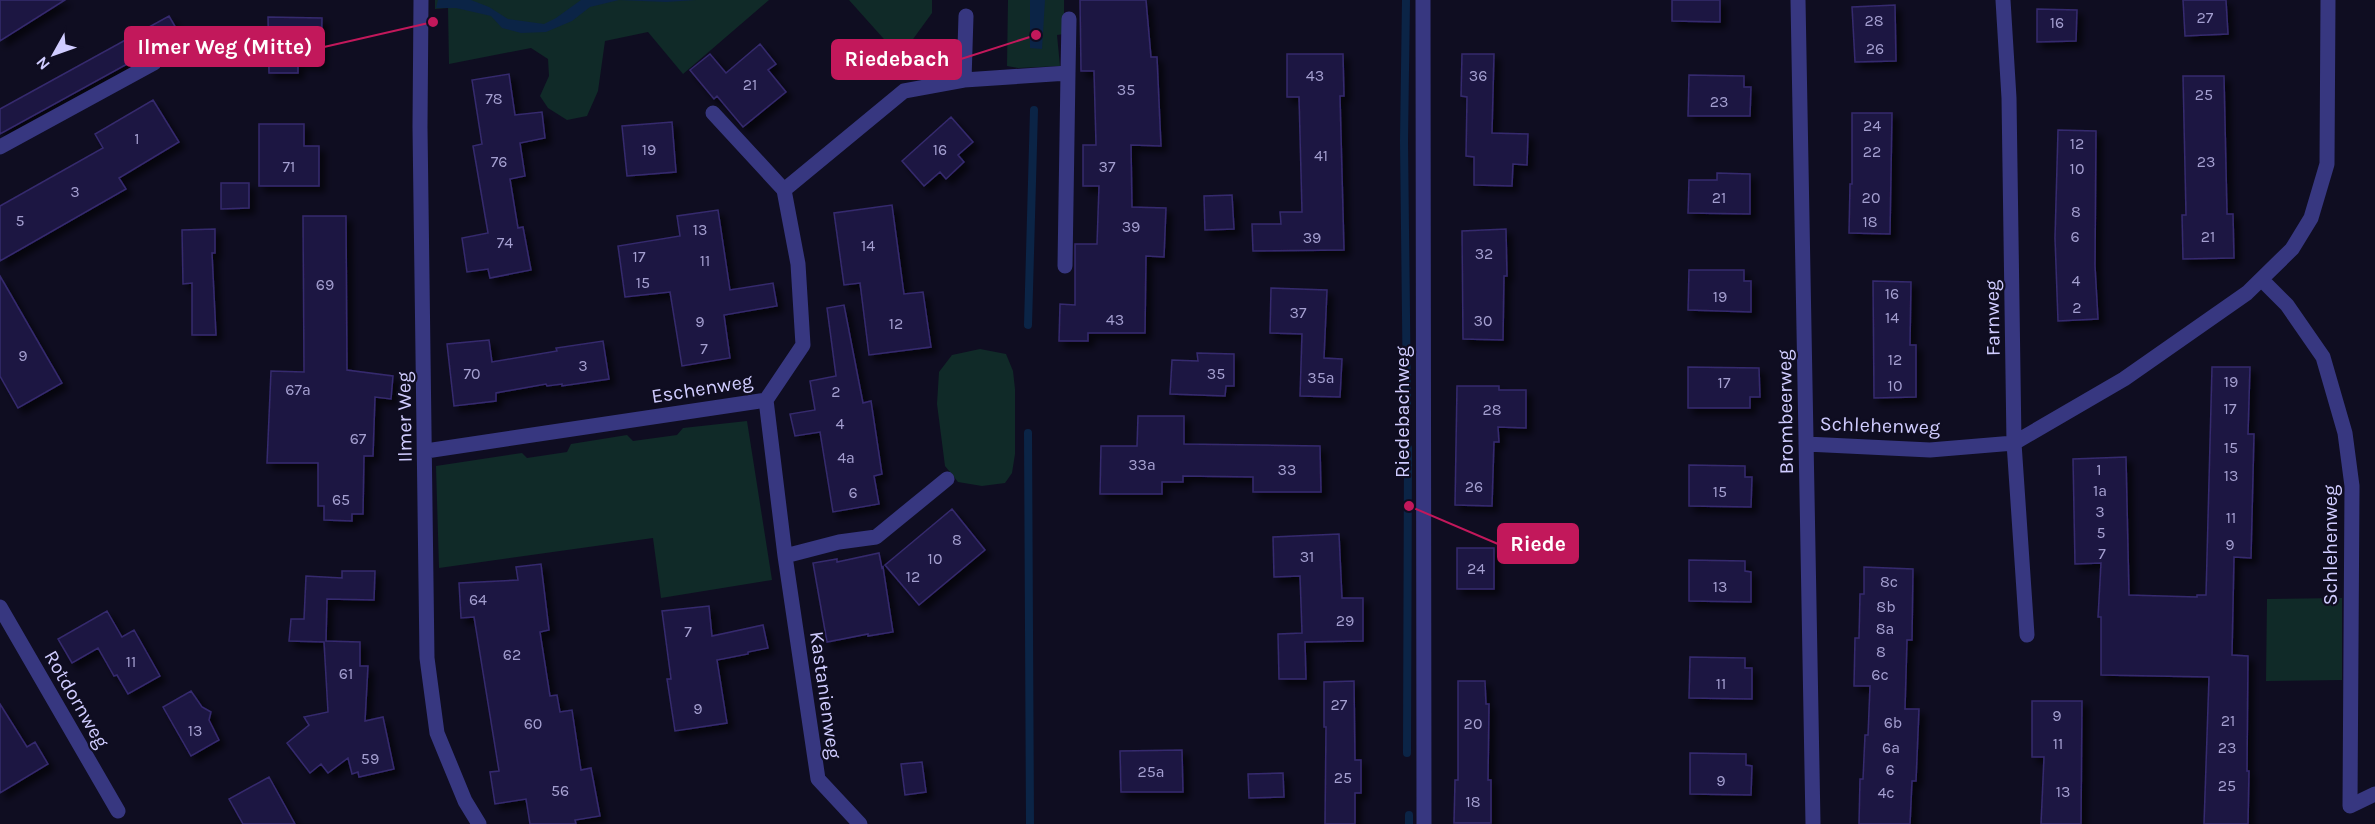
<svg xmlns="http://www.w3.org/2000/svg" width="2375" height="824" font-family="Karla,sans-serif">
<style>
.green{fill:#102a28}
.water{fill:#0b2446}
.lines{fill:none;stroke-linecap:round;stroke-linejoin:round}
.stream{stroke:#0b2446;stroke-width:8}
.building{fill:#1f1842;stroke:#352a6e;stroke-width:1.5;filter:url(#shadow)}
.minor{stroke:#373780;stroke-width:15}
.labels{text-anchor:middle;stroke-width:4.5;stroke-linejoin:round;paint-order:stroke}
.number-label{font-size:16px;fill:#a49fd0}
.street-label{font-size:20px;fill:#d0ccff;stroke:#0f0d21}
.leader{fill:none;stroke:#c2185b;stroke-width:2}
.callout-dot{fill:#c2185b;stroke:#0f0d21;stroke-width:2}
.callout{fill:#c2185b;stroke:#c2185b;stroke-width:2}
.callout-label{font-size:21px;text-anchor:middle;font-weight:bold;fill:#fff}
</style>
<defs>
<filter id="shadow"><feDropShadow dx="5.5" dy="5.5" stdDeviation="3" flood-color="#0009"/></filter>
</defs>
<rect width="100%" height="100%" fill="#0f0d21"/>
<path class="green" d="M435 0H769L683 74 648 32 605 41 598 91 587 116 567 120 548 108 540 96 549 76 548 59 531 48 449 64 448 8 435 9Z
M849 0H932V13L900 57Z
M1008 0H1064V34L1057 35 1060 66 1018 68 1007 66Z
M980 349 1006 354 1013 371 1015 389V454L1012 473 1005 483 982 486 958 482 945 466 937 404 939 372 952 355Z
M747 421 772 580 661 598 653 538 439 568 436 466 522 453 527 458 567 452 571 444 627 435 633 441 677 435 683 428Z
M2342 598V680L2266 681 2267 599Z"/>
<path class="water" d="M438 0H471L489 7 508 19 544 24 556 18 581 0H696L666 2 619 0 590 7 572 21 546 32 521 33 502 28 491 16 456 8H436Z
M1030 0H1045L1042 49 1030 48Z"/>
<g class="lines">
<path class="stream" d="M1406 0 1404 141 1407 403
M1028 325 1034 110
M1028 433 1030 824
M1407 753 1408 448
M1409 815V824"/>
</g>
<path class="building" d="M0 0H65L0 41Z
M1080 0H1146L1151 57H1157L1161 146 1131 145 1132 207 1166 208 1164 257 1146 256 1145 333H1088V341H1059L1060 304 1075 305V244H1097L1099 186H1083V145H1096L1094 71H1081Z
M1672 0H1720V22L1672 21Z
M2183 0H2226L2228 34 2185 36Z
M1895 5 1896 61 1855 62 1852 7Z
M2037 9 2077 10 2076 41 2037 42Z
M169 16 180 35 0 134V109Z
M268 17 322 18 321 64 298 63V73H269Z
M760 44 776 64 768 70 786 92 743 127 717 96 714 99 690 70 710 54 726 73Z
M1287 54H1343L1344 96H1340L1344 250 1253 251 1252 224H1281L1280 212H1302L1299 97H1287Z
M1462 54H1494L1492 133 1528 134 1527 165 1513 164 1512 186 1474 185V157L1466 156 1467 97 1461 96Z
M509 74 515 115 542 112 545 138 520 143 525 176 510 179 518 228 523 227 531 270 490 278 488 269 467 272 462 238 488 233 473 146 482 144 472 80Z
M1689 75 1744 76V87H1751L1750 116H1688Z
M2183 76H2224L2227 214H2233L2234 258 2183 259 2182 215H2186Z
M153 100 179 142 119 178 126 189 0 261V206L103 148 95 134Z
M1852 113H1892L1890 234 1849 233 1850 184H1852Z
M951 117 973 142 958 155 964 162 946 179 940 172 924 186 902 161Z
M672 122 676 172 627 176 622 126Z
M259 124H304V146H319V186H259Z
M2058 130 2096 131 2095 266 2098 319 2058 321 2055 238Z
M1717 173 1750 174V214L1688 213 1689 180H1717Z
M221 183H249V208L221 209Z
M1232 195 1234 229 1205 230 1204 196Z
M892 205 904 294 923 292 931 347 869 355 860 283 844 285 834 213Z
M718 210 730 290 773 283 777 306 724 315 730 358 682 366 670 292 625 297 618 246 680 236 677 216Z
M303 216H346L347 370 393 376 391 399 375 397 373 456H364L363 514H352V521L324 520V506H318V463H267L271 371 304 372Z
M215 229V253H212L216 335H192V283L183 284 182 230Z
M1506 229 1507 276H1504L1503 340 1463 339 1462 231Z
M1689 270H1744V281H1751V312L1688 310Z
M0 276 62 383 18 408 0 376Z
M1873 281 1911 282 1910 345H1916V397L1874 398Z
M1271 288 1327 290 1324 358 1342 359 1340 397 1300 396 1302 334 1270 333Z
M844 305 863 403 871 401 882 474 874 476 879 504 833 512 820 432 795 436 790 414 815 410 810 381 836 376 827 308Z
M489 340 492 362 557 351 556 348 603 341 609 379 562 386V384L547 386 546 384 496 393V401L454 406 447 344Z
M1197 353 1234 354V386H1226L1225 396 1170 394 1172 360 1198 361Z
M1688 367 1759 368 1760 397H1750V408H1688Z
M2212 367H2250L2248 434H2254L2251 558 2234 557 2232 655 2248 656 2247 771H2249L2248 824H2204L2209 677 2101 675V617H2098L2101 563 2075 564 2073 459 2126 457 2129 595 2197 597V595H2206Z
M1457 386H1499V390H1526V428L1498 427 1499 442H1494L1492 506 1455 505Z
M1138 416H1184V444L1320 446 1321 492H1253V477L1183 476V482H1162V494H1100L1101 446H1137Z
M1689 465 1745 466V477H1752L1751 507 1689 506Z
M952 509 985 550 919 605 885 565Z
M1339 534 1342 598H1363V641L1305 642 1306 679H1279L1278 634 1302 633 1300 576 1274 577 1273 537Z
M1457 548H1494V589H1457Z
M879 553 882 568 883 567 893 632 868 636V634L827 642 813 563 837 559V562Z
M1689 560 1745 561V571L1751 572V602L1689 601Z
M541 564 549 630 540 632 550 696 557 695 560 712 572 710 581 770 591 768 600 816 575 820 576 824H530L526 799 495 804 490 772 499 771 474 617 461 618 459 583 518 580 516 567Z
M1864 567 1913 569 1912 640H1907L1905 709H1919L1916 781H1912L1910 824H1859L1860 779H1863L1865 735H1868L1870 686H1854L1855 638H1859L1860 594H1864Z
M342 571H375L374 600 327 599 326 641 360 642V666H368L365 721 383 717 394 769 359 777 358 772 352 774 348 758 328 773 321 764 310 773 287 743 309 725 304 717 328 712 324 642 289 641 291 619H304L306 576 342 578Z
M709 606 712 636 763 625 768 648 748 652V654L717 660 727 723 675 731 667 679H671L662 611Z
M107 611 122 637 134 630 160 676 128 694 117 675 114 676 98 648 72 663 58 639Z
M1690 657 1745 658V668H1752V699L1689 698Z
M1354 681 1355 760H1361V793H1355V824H1325L1326 727H1324V682Z
M1458 681H1485L1486 704H1489L1488 780H1491V823H1454L1455 780H1458Z
M191 691 202 707 211 712 209 720 219 740 191 756 163 707Z
M2032 701H2082L2081 824H2041L2044 757H2032Z
M0 704 27 747 35 742 48 764 0 793Z
M1182 750 1183 792H1121L1120 751Z
M1690 753 1746 754V765L1752 766 1751 795 1690 794Z
M922 762 926 792 905 795 901 764Z
M1283 773 1284 797 1249 798 1248 774Z
M269 777 295 824H243L229 799Z"/>
<g class="lines">
<path class="minor" d="M421 0 420 127 427 658 437 733 465 801 479 824
M1423 0 1424 824
M1798 0 1813 824
M2003 0 2009 98 2014 443 2027 635
M1068 73 1069 19
M964 80 1068 73 1065 266
M0 147 154 63
M784 190 904 91 964 80 966 16
M2262 280 2287 305 2323 357 2345 433 2352 486 2350 806 2375 794
M766 400 785 556 818 779 860 824
M1806 444 1930 450 2014 443 2124 379 2247 293 2292 249 2311 218 2327 164 2328 0
M426 451 766 400 803 345 798 264 784 190 713 113
M785 556 839 542 876 537 947 479
M0 607 118 811"/>
</g>
<g class="labels">
<g class="number-label">
<text x="2205" y="23">27</text>
<text x="1874" y="26">28</text>
<text x="2057" y="28">16</text>
<text x="1875" y="54">26</text>
<text x="1315" y="81">43</text>
<text x="1478" y="81">36</text>
<text x="750" y="90">21</text>
<text x="1126" y="95">35</text>
<text x="2204" y="100">25</text>
<text x="494" y="104">78</text>
<text x="1719" y="107">23</text>
<text x="1872" y="131">24</text>
<text x="137" y="144">1</text>
<text x="2077" y="149">12</text>
<text x="649" y="155">19</text>
<text x="940" y="155">16</text>
<text x="1872" y="157">22</text>
<text x="1321" y="161">41</text>
<text x="499" y="167">76</text>
<text x="2206" y="167">23</text>
<text x="289" y="172">71</text>
<text x="1107" y="172">37</text>
<text x="2077" y="174">10</text>
<text x="75" y="197">3</text>
<text x="1719" y="203">21</text>
<text x="1871" y="203">20</text>
<text x="2076" y="217">8</text>
<text x="20" y="226">5</text>
<text x="1870" y="227">18</text>
<text x="1131" y="232">39</text>
<text x="700" y="235">13</text>
<text x="2075" y="242">6</text>
<text x="2208" y="242">21</text>
<text x="1312" y="243">39</text>
<text x="505" y="248">74</text>
<text x="868" y="251">14</text>
<text x="1484" y="259">32</text>
<text x="639" y="262">17</text>
<text x="705" y="266">11</text>
<text x="2076" y="286">4</text>
<text x="643" y="288">15</text>
<text x="325" y="290">69</text>
<text x="1892" y="299">16</text>
<text x="1720" y="302">19</text>
<text x="2077" y="313">2</text>
<text x="1298" y="318">37</text>
<text x="1892" y="323">14</text>
<text x="1115" y="325">43</text>
<text x="1483" y="326">30</text>
<text x="700" y="327">9</text>
<text x="896" y="329">12</text>
<text x="704" y="354">7</text>
<text x="23" y="361">9</text>
<text x="1895" y="365">12</text>
<text x="583" y="371">3</text>
<text x="472" y="379">70</text>
<text x="1216" y="379">35</text>
<text x="1321" y="383">35a</text>
<text x="2231" y="387">19</text>
<text x="1724" y="388">17</text>
<text x="1895" y="391">10</text>
<text x="298" y="395">67a</text>
<text x="836" y="397">2</text>
<text x="2230" y="414">17</text>
<text x="1492" y="415">28</text>
<text x="840" y="429">4</text>
<text x="358" y="444">67</text>
<text x="2231" y="453">15</text>
<text x="846" y="463">4a</text>
<text x="1142" y="470">33a</text>
<text x="1287" y="475">33</text>
<text x="2099" y="475">1</text>
<text x="2231" y="481">13</text>
<text x="1474" y="492">26</text>
<text x="2100" y="496">1a</text>
<text x="1720" y="497">15</text>
<text x="853" y="498">6</text>
<text x="341" y="505">65</text>
<text x="2100" y="517">3</text>
<text x="2231" y="523">11</text>
<text x="2101" y="538">5</text>
<text x="957" y="545">8</text>
<text x="2230" y="550">9</text>
<text x="2102" y="559">7</text>
<text x="1307" y="562">31</text>
<text x="935" y="564">10</text>
<text x="1476" y="574">24</text>
<text x="913" y="582">12</text>
<text x="1889" y="587">8c</text>
<text x="1720" y="592">13</text>
<text x="478" y="605">64</text>
<text x="1886" y="612">8b</text>
<text x="1345" y="626">29</text>
<text x="1885" y="634">8a</text>
<text x="688" y="637">7</text>
<text x="1881" y="657">8</text>
<text x="512" y="660">62</text>
<text x="131" y="667">11</text>
<text x="346" y="679">61</text>
<text x="1880" y="680">6c</text>
<text x="1721" y="689">11</text>
<text x="1339" y="710">27</text>
<text x="698" y="714">9</text>
<text x="2057" y="721">9</text>
<text x="2228" y="726">21</text>
<text x="1893" y="728">6b</text>
<text x="533" y="729">60</text>
<text x="1473" y="729">20</text>
<text x="195" y="736">13</text>
<text x="2058" y="749">11</text>
<text x="1891" y="753">6a</text>
<text x="2227" y="753">23</text>
<text x="370" y="764">59</text>
<text x="1890" y="775">6</text>
<text x="1151" y="777">25a</text>
<text x="1343" y="783">25</text>
<text x="1721" y="786">9</text>
<text x="2227" y="791">25</text>
<text x="560" y="796">56</text>
<text x="2063" y="797">13</text>
<text x="1886" y="798">4c</text>
<text x="1473" y="807">18</text>
</g>
<g class="street-label">
<text transform="translate(1992 318) rotate(-91)" y="7">Farnweg</text>
<text transform="translate(702 388) rotate(-9)" y="7">Eschenweg</text>
<text transform="translate(1402 412) rotate(-90)" y="7">Riedebachweg</text>
<text transform="translate(1785 412) rotate(-91)" y="7">Brombeerweg</text>
<text transform="translate(404 417) rotate(-91)" y="7">Ilmer Weg</text>
<text transform="translate(1880 425) rotate(2)" y="7">Schlehenweg</text>
<text transform="translate(2330 545) rotate(-90)" y="7">Schlehenweg</text>
<text transform="translate(826 695) rotate(82)" y="7">Kastanienweg</text>
<text transform="translate(77 699) rotate(60)" y="7">Rotdornweg</text>
</g>
</g>
<path class="leader" d="M433 22L324 47M1036 35L961 59M1409 506L1498 544"/>
<g class="callout-dot">
<circle cx="433" cy="22" r="6"/>
<circle cx="1036" cy="35" r="6"/>
<circle cx="1409" cy="506" r="6"/>
</g>
<g class="callout">
<rect x="125" y="27" width="199" height="39" rx="6"/>
<rect x="832" y="40" width="129" height="39" rx="6"/>
<rect x="1498" y="524" width="80" height="39" rx="6"/>
</g>
<g class="callout-label">
<text x="225" y="54">Ilmer Weg (Mitte)</text>
<text x="897" y="66">Riedebach</text>
<text x="1538" y="551">Riede</text>
</g>
<g transform="translate(54 54) rotate(230)" stroke="#0f0d21" stroke-width="4.5" paint-order="stroke">
<path d="M0-4.5L10 22L0 15L-10 22Z" fill="#d0ccff"/>
<text y="-9" font-size="16" font-weight="bold" text-anchor="middle" fill="#d0ccff">N</text>
</g>
</svg>
